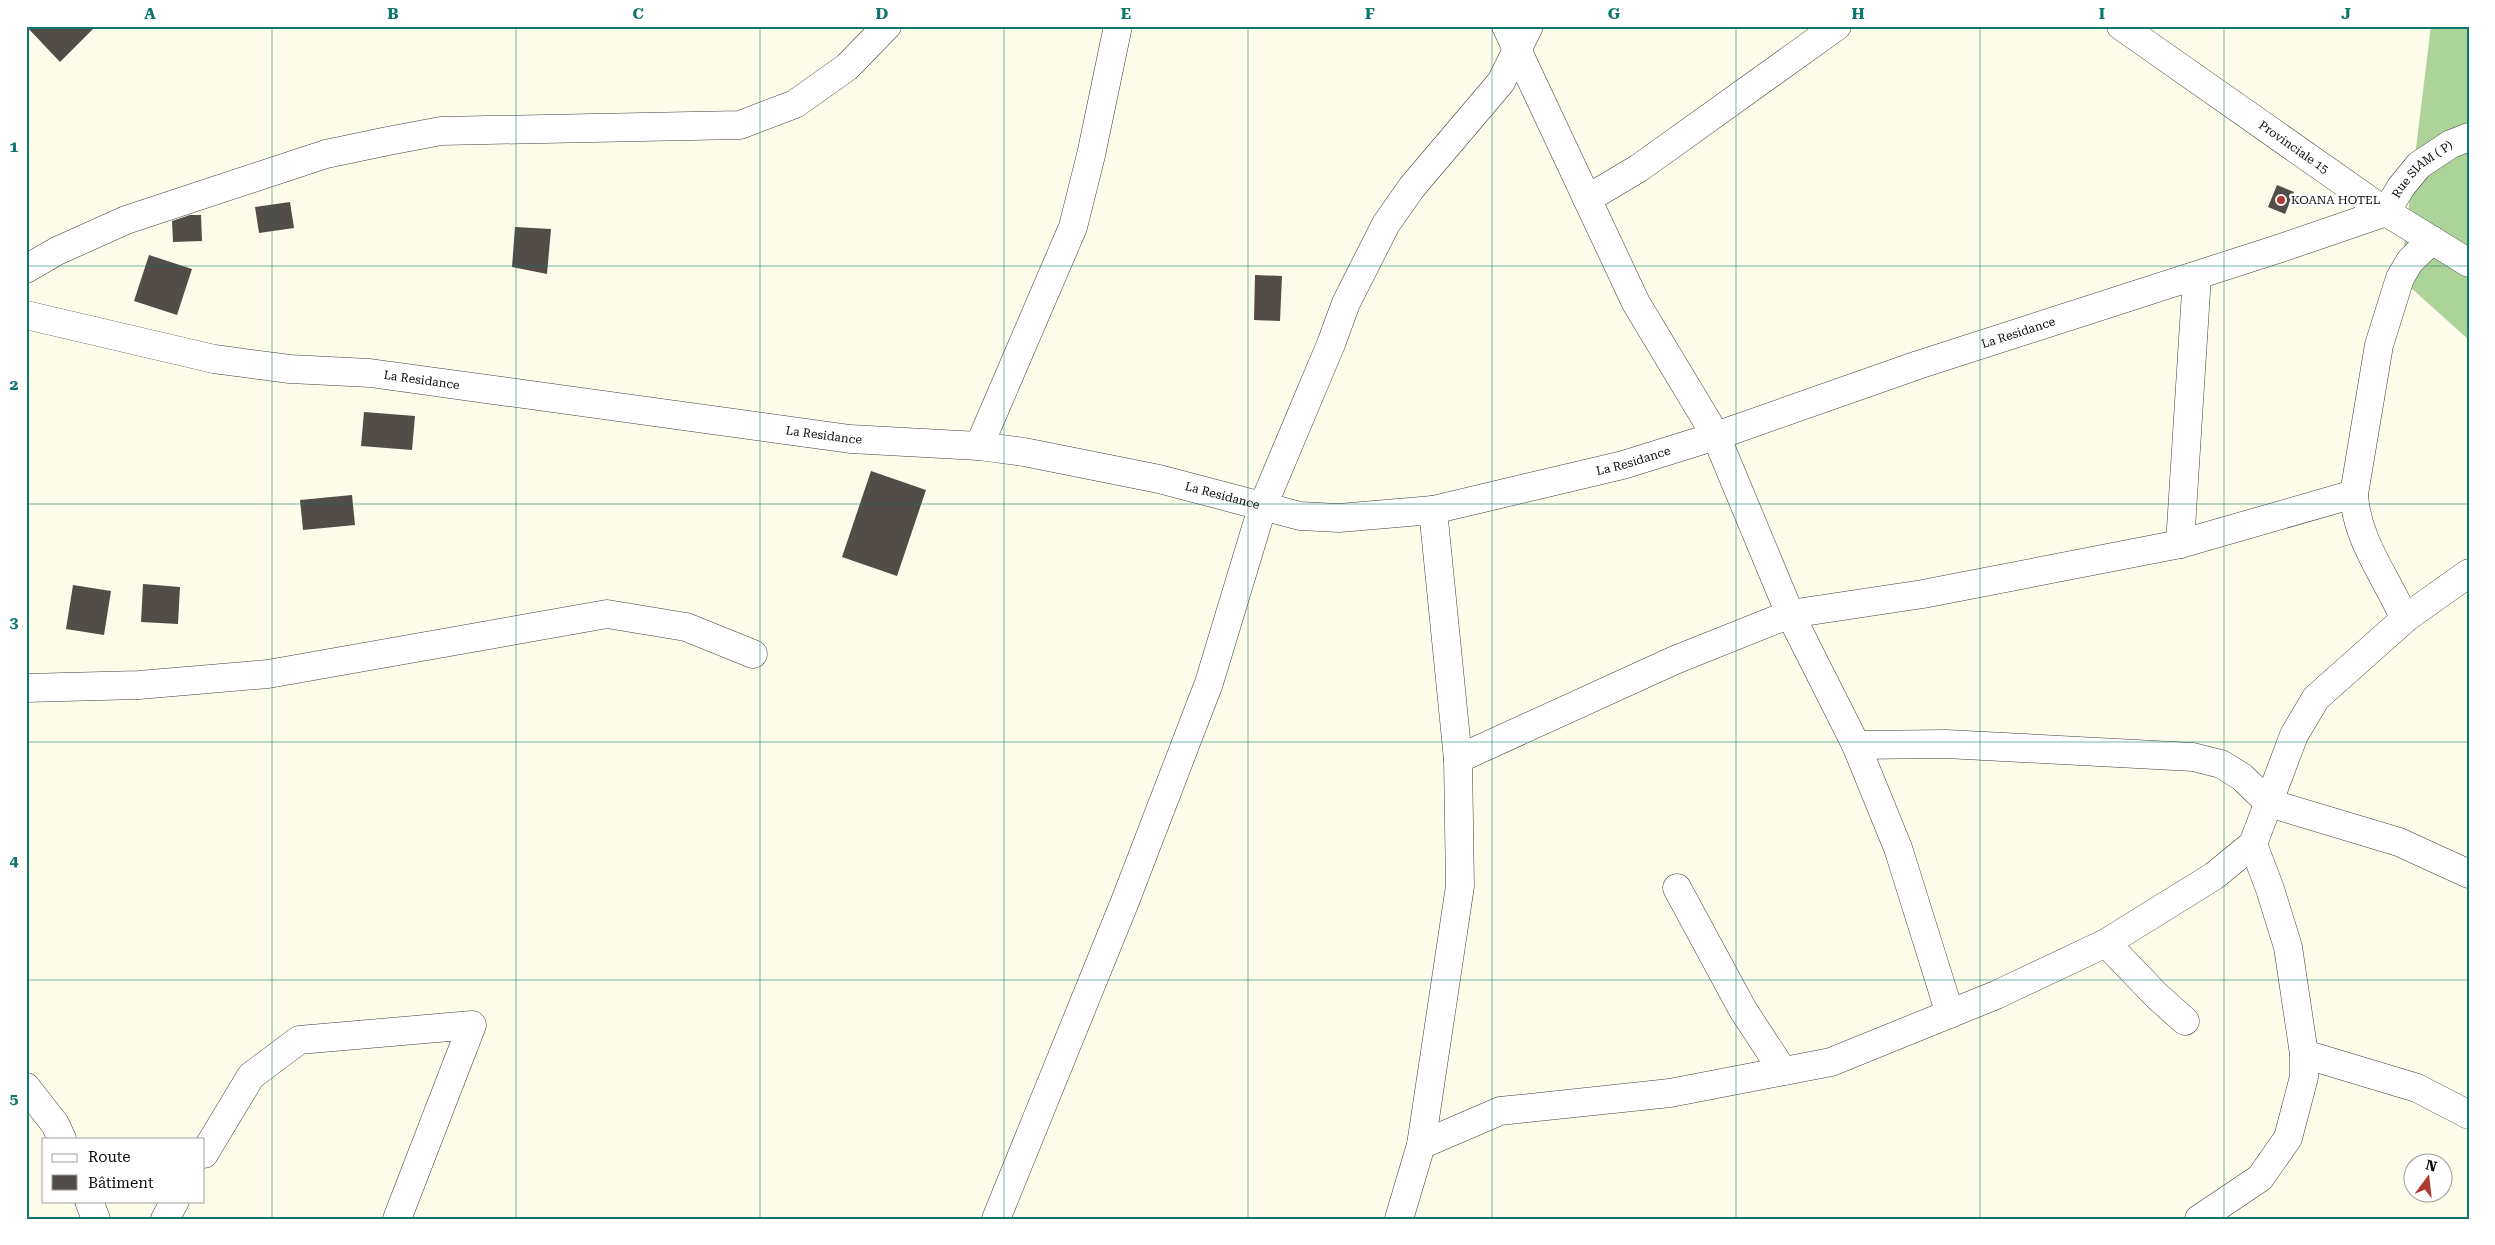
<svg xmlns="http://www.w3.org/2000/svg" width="2495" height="1245" font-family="'Roboto Serif',serif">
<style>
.forest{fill:#acd398}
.building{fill:#524d48}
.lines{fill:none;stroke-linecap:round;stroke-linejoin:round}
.minor-casing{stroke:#3e3e3e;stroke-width:29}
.minor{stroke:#fff;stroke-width:28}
.grid{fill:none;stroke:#0f766e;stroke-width:1;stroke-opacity:0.55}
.poi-dot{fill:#ae382f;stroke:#fff;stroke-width:2}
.labels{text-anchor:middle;stroke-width:5;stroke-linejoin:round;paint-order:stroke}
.street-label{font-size:12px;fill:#0b0b0b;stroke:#fff}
.poi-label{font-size:12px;fill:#0b0b0b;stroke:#fff;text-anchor:start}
.neatline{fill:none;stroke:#0f766e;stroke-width:2}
.grid-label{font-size:16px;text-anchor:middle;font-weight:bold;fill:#0f766e}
</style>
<rect width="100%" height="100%" fill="#fdfcea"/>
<path class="forest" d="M2431 26H2469V340L2400 278Z"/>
<path class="building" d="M26 26H96L60 62Z
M2277 185 2294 192 2285 214 2268 207Z
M290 202 294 228 259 233 255 207Z
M190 215H201L202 241 173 242 172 221Z
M515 227 551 229 547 274 512 267Z
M149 255 192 269 177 315 134 301Z
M1255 275 1282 276 1280 321 1254 320Z
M364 412 415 416 412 450 361 446Z
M871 471 926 490 897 576 842 557Z
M352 495 355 525 303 530 300 500Z
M143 584 180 587 178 624 141 622Z
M73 585 111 591 104 635 66 629Z"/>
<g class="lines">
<g class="minor-casing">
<g id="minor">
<path d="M1506 26 1636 303 1716 436 1790 614 1856 745 1898 848 1950 1014"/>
<path id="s1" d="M2121 26 2386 212 2469 263"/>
<path d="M1587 199 1639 168 1837 26"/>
<path d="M26 269 57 251 126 220 326 154 388 141 441 131 740 125 795 104 847 67 887 26"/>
<path id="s2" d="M26 315 214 359 290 369 370 373 850 439 979 446 1024 452 1159 479 1300 516 1339 518 1433 510 1623 465 1716 436 1918 365 2281 248 2386 212 2401 187 2419 165 2451 144 2469 137"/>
<path d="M979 446 1073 227 1091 155 1118 26"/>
<path d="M2180 544 2197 276"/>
<path d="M2407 617 2469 573"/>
<path d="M26 688 139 685 268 674 607 614 686 627 753 654"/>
<path d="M1856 745 1946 744 2193 757 2221 764 2242 777 2269 803 2399 842 2469 874"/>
<path d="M1458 759 1675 660 1790 614 1923 594 2180 544 2354 494"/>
<path d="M1677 888 1743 1010 1783 1071"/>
<path d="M2106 943 2157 996 2185 1021"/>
<path d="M2304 1054 2417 1088 2469 1115"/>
<path d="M26 1087 55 1124 62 1139"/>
<path d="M1421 1145 1500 1111 1670 1093 1831 1062 1996 995 2106 943 2214 876 2253 844 2294 735 2316 698 2407 617 2401 611C2383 573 2356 537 2354 494L2379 345 2400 278 2410 261 2432 240"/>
<path d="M204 1154 251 1076 299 1040 472 1025 397 1219"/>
<path d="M89 1201 96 1219"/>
<path d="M165 1219 175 1201"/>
<path d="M996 1219 1124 904 1209 683 1262 508 1331 344 1346 303 1386 224 1412 187 1501 82 1529 26"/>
<path d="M1399 1219 1421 1145 1460 886 1458 759 1433 510"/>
<path d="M2199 1219 2260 1178 2288 1138 2304 1077V1054L2288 947 2270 889 2253 844"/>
</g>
</g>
<use href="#minor" class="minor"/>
</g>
<path class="grid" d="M272 26V1219M516 26V1219M760 26V1219M1004 26V1219M1248 26V1219M1492 26V1219M1736 26V1219M1980 26V1219M2224 26V1219M26 266H2469M26 504H2469M26 742H2469M26 980H2469"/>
<circle class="poi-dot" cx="2281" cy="200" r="5"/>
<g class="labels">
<g class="street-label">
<text dy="4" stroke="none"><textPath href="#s1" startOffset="211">Provinciale 15</textPath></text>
<text dy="4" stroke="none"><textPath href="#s2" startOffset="2482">Rue SIAM ( P)</textPath></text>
<text dy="4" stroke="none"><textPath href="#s2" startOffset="2038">La Residance</textPath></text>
<text dy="4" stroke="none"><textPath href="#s2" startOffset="402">La Residance</textPath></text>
<text dy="4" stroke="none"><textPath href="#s2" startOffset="808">La Residance</textPath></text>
<text dy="4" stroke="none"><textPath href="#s2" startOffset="1632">La Residance</textPath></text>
<text dy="4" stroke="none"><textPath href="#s2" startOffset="1212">La Residance</textPath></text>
</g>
<g class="poi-label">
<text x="2291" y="204">KOANA HOTEL</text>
</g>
</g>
<rect width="2495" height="1245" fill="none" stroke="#ffffff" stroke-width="55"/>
<rect x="42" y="1138" width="162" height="65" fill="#ffffff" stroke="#9d9d9d"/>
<rect x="52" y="1154" width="25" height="8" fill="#ffffff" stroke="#9d9d9d"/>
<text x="88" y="1162" font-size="15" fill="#0b0b0b">Route</text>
<rect x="52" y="1175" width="25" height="15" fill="#524d48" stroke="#9d9d9d"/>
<text x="88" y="1188" font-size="15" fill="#0b0b0b">Bâtiment</text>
<g transform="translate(2428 1178) rotate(15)"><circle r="24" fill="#ffffff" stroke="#9d9d9d"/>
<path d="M0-4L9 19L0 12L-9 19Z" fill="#ae382f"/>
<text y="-8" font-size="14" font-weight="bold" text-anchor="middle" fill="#0b0b0b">N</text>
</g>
<rect x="28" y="28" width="2440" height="1190" class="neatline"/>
<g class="grid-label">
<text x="150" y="19">A</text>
<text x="393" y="19">B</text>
<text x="638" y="19">C</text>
<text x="882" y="19">D</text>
<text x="1126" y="19">E</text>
<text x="1370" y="19">F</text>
<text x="1614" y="19">G</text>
<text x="1858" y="19">H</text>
<text x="2102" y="19">I</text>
<text x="2346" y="19">J</text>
<text x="14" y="152">1</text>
<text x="14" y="390">2</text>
<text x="14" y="628">3</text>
<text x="14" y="866">4</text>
<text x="14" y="1104">5</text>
</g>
</svg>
